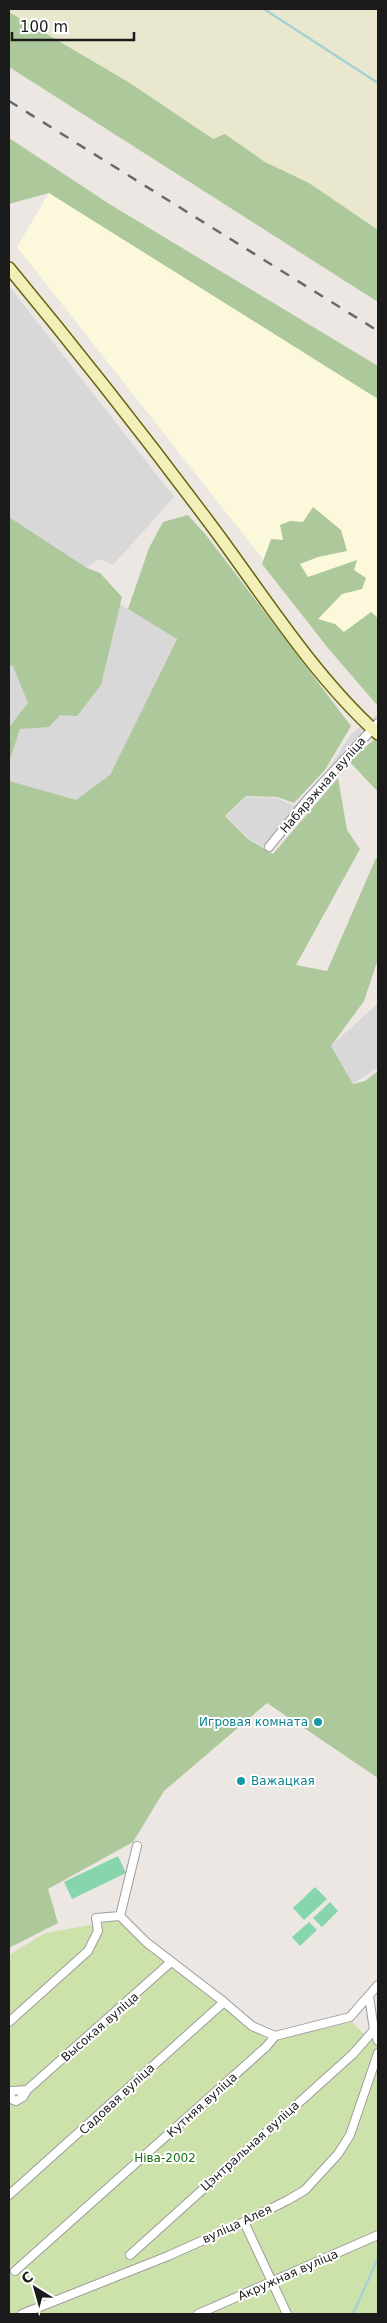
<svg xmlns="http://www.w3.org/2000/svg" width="387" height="2323" font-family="'DejaVu Sans',sans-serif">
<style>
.residential{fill:#d9d8d8}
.education{fill:#fbf8db}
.farmland{fill:#e9e8ce}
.grass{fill:#cde2ab}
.forest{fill:#adc89a}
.pitch{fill:#86d5ad}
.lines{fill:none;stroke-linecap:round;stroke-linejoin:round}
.stream{stroke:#a6d1d6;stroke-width:2.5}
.street-casing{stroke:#9c9c9c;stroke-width:10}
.secondary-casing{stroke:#66660e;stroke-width:14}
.street{stroke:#fff;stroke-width:8}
.secondary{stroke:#f3efb9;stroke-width:11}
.rail{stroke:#696969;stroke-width:2.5;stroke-dasharray:10 10;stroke-linecap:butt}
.culture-dot{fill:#0f9aa8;stroke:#fff;stroke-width:2}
.labels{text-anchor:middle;stroke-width:4;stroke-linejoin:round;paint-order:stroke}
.street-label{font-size:12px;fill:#1b1b1b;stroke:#fff}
.culture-label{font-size:12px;fill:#0d838f;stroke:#fff;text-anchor:end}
.park-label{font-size:12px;fill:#186e15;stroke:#fff}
</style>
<rect width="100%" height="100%" fill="#ece7e2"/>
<path class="residential" d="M9 286 174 497 113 565 99 559 87 568 9 517Z
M9 539 177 638 110 775 99 816 9 837Z
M378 714V736L376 735 346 760 270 851 250 839 226 816 246 797 277 798 294 806 326 772 351 734Z
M378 1003V1067L353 1084 331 1046Z"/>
<path class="education" d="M49 193 378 399 377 704 17 247Z"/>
<path class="farmland" d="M9 9H378V230L309 183 265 162 226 134 214 140 130 83 9 12Z"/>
<path class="grass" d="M118 1920 146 1946 270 2042 352 2022 364 2034 378 2043V2314H9V2277L12 2272 9 2267V1955L45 1933Z"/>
<path class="forest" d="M9 12 130 83 213 139 225 134 265 162 309 183 378 230V302L9 67Z
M9 138 111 205 378 366V399L49 193 9 204Z
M313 507 341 530 347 551 318 557 300 564 308 577 357 560 354 570 366 578 362 589 342 594 318 619 335 624 344 632 371 612 378 618 377 705 328 648 262 564 271 539 283 540 280 525 290 521 303 522Z
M188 515 206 535 351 726 325 770 294 803 277 797 246 796 225 816 248 839 273 854 338 778 347 830 360 849 296 965 327 971 376 858 378 859V959L364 1001 331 1046 353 1084 365 1081 378 1071V1778L267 1703 164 1791 133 1842 48 1889 58 1923 9 1948V781L76 800 110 775 177 639 128 609 149 548 163 522Z
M9 517 87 568 100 573 122 597 101 685 77 716 60 715 49 727 20 729 9 762 10 726 28 703 13 666 9 665Z
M375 739 378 743V792L349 761Z"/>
<path class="pitch" d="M118 1856 126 1873 72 1899 64 1882Z
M315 1887 327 1899 304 1920 293 1908Z
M330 1902 338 1911 322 1927 313 1918Z
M309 1922 317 1930 300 1946 292 1937Z"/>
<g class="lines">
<path class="stream" d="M264 9 378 83
M353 2314 378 2258"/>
<g class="street-casing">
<path id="street" d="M269 847 306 801 378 723
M137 1846 120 1916 146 1942 224 2002 252 2026 275 2036 350 2017 378 1985
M369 1996 374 2030 378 2041
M9 2022 88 1951 98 1931 96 1918 120 1916
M27 2090 23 2097 16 2101 13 2100 10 2095 11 2091 27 2090 171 1962
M9 2195 224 2002
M244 2222 287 2314
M130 2255 353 2054 374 2030H378
M15 2271 266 2047 275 2036
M22 2314 168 2256 244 2222 288 2200 305 2190 338 2154 350 2135 378 2053
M198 2314 378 2235"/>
</g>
<g class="secondary-casing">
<path id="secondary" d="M9 268C81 355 150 443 217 533 267 601 315 677 378 734"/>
</g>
<use href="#street" class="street"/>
<use href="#secondary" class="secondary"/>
<path class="rail" d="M9 101 378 331"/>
</g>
<g class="culture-dot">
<circle cx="318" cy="1722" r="5"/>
<circle cx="241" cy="1781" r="5"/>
</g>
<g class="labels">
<g class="street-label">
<text transform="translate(323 785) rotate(-49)" y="4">Набярэжная вуліца</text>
<text transform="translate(100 2027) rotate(-41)" y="4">Высокая вуліца</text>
<text transform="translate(117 2099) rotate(-43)" y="4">Садовая вуліца</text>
<text transform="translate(202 2105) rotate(-42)" y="4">Кутняя вуліца</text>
<text transform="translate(250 2146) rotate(-42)" y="4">Цэнтральная вуліца</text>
<text transform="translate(237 2224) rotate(-25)" y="4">вуліца Алея</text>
<text transform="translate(288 2275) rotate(-24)" y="4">Акружная вуліца</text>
</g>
<g class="culture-label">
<text x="308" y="1726">Игровая комната</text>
<text x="251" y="1785" text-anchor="start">Важацкая</text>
</g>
<g class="park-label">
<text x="165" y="2162">Ніва-2002</text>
</g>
</g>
<rect width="387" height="2323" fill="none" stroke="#1b1b1b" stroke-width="20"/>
<g transform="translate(35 2288) rotate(323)" stroke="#ffffff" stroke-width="4" paint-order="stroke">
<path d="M0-4L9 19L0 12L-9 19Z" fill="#1b1b1b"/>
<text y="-8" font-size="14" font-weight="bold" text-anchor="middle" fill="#1b1b1b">С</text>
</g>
<path d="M12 32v8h122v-8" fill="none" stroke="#1b1b1b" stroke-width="2.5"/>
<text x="20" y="32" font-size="15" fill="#1b1b1b" stroke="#ffffff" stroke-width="4" paint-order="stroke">100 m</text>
</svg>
